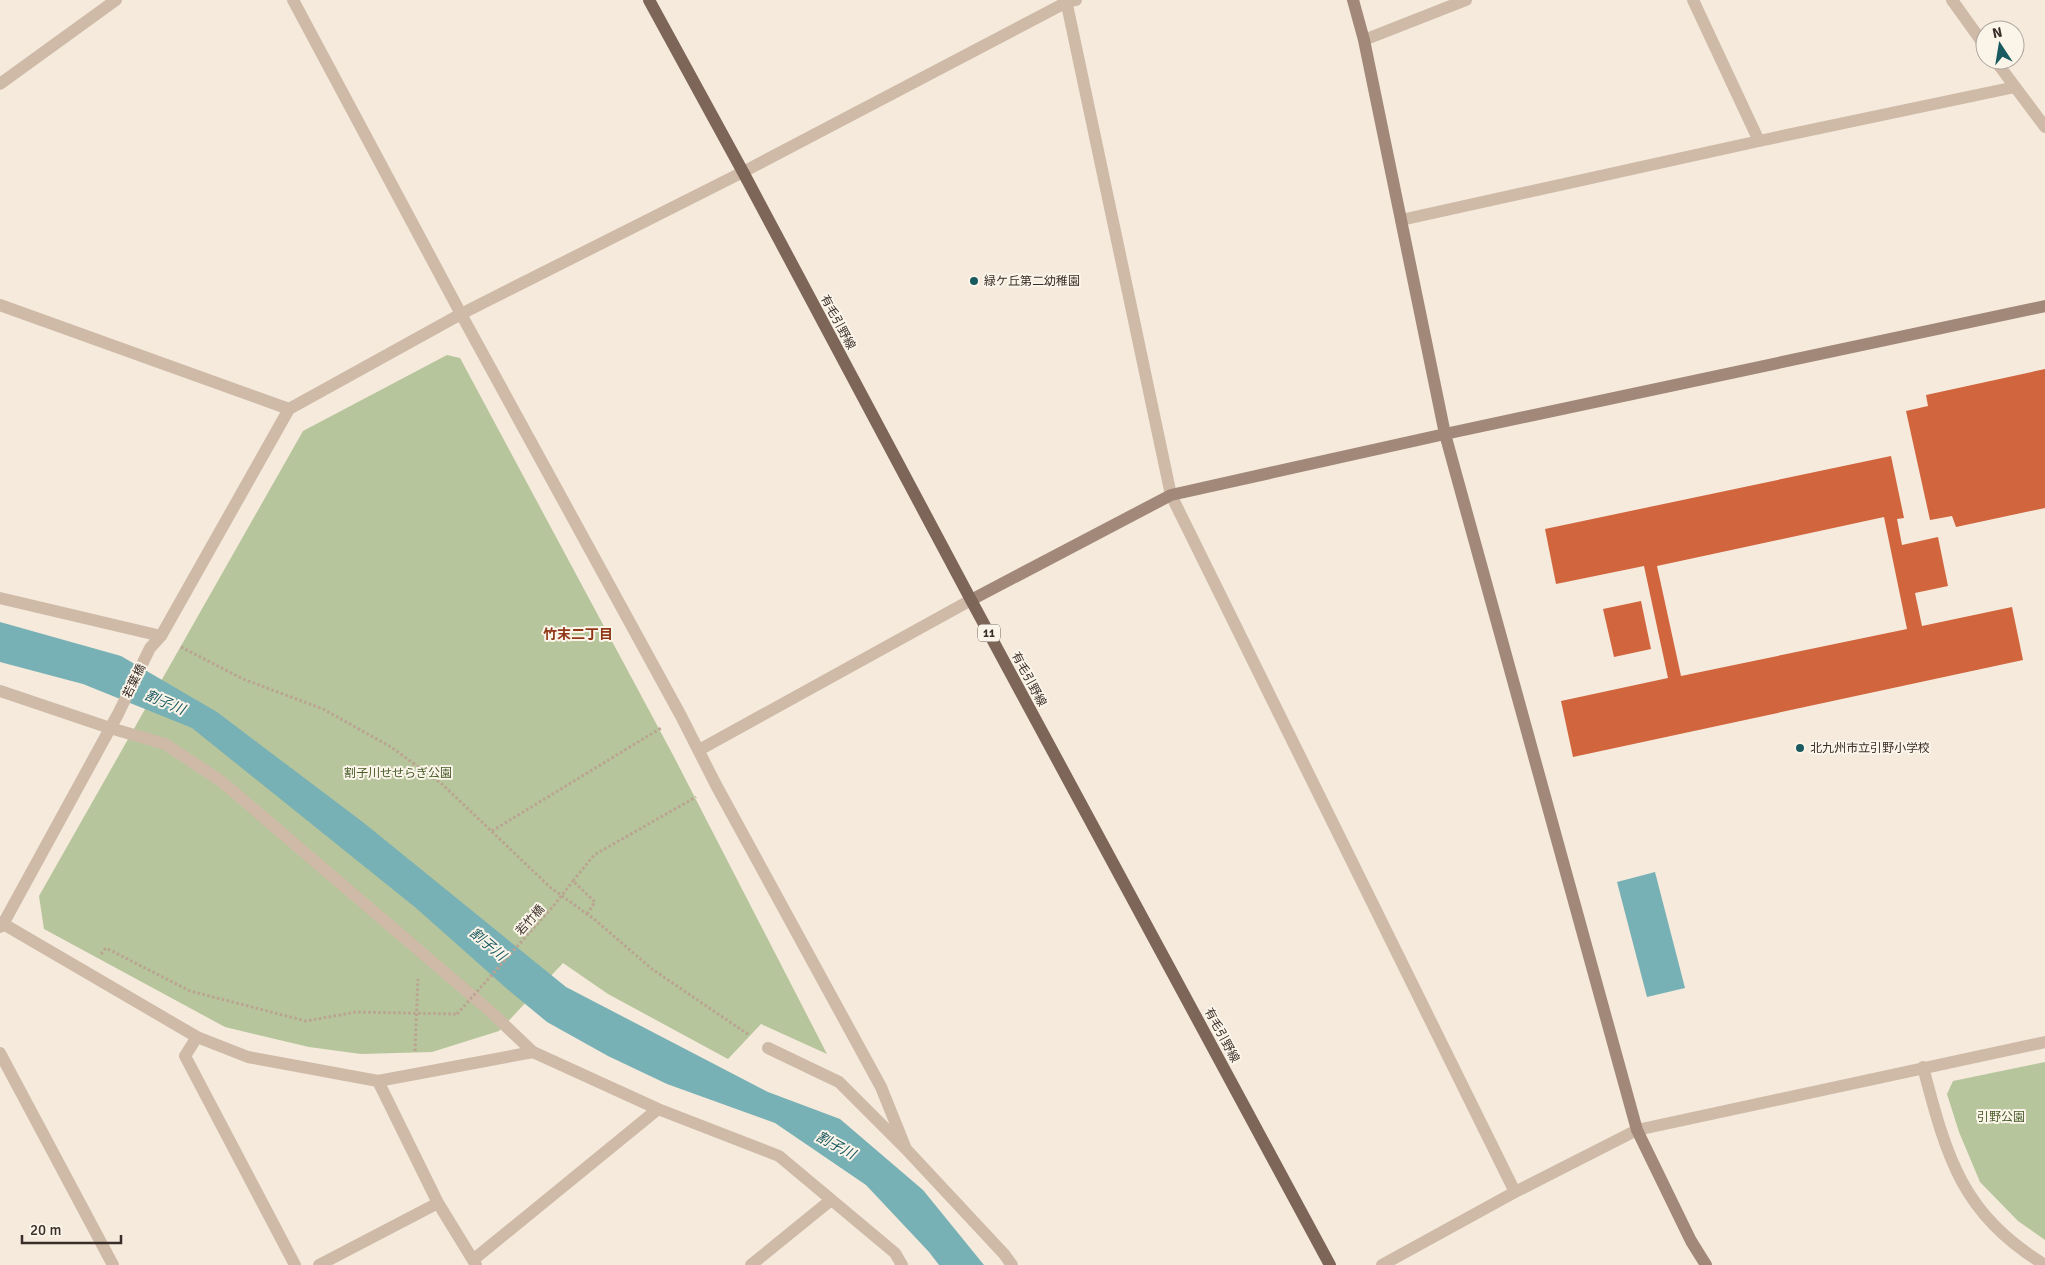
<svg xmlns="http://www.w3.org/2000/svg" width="2045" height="1265" font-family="Signika,'Noto Sans JP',sans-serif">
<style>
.green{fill:#b6c59b}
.water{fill:#78b1b5}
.building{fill:#d1653e;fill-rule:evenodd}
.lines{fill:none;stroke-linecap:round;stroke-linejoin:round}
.path{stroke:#baa491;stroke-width:3;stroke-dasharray:2.5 2.5;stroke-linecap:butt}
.street{stroke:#cebaa7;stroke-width:12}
.secondary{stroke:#a28878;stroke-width:12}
.primary{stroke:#7d6558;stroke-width:12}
.path-bridge{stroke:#baa491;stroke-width:3;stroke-dasharray:2.5 2.5;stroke-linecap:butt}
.poi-dot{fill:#195960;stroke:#fbf4e9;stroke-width:2}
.labels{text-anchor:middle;stroke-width:4;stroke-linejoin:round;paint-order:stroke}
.shield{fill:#fbf4e9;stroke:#746962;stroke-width:1}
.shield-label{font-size:11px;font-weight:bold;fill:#3a2e28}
.poi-label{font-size:12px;fill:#3a2e28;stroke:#fbf4e9;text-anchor:start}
.street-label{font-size:12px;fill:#3a2e28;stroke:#fbf4e9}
.park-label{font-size:12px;fill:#475b29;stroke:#fbf4e9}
.neighbourhood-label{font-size:14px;font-weight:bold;fill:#913819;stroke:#fbf4e9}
.water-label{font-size:14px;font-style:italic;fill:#195960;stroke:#fbf4e9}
</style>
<rect width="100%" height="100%" fill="#f5eadc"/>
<path class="green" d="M447 355 460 358 673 755 827 1054 761 1024 728 1059 608 994 563 963 499 1031 432 1052 361 1054 309 1047 225 1027 44 929 39 896 303 431Z
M2045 1062V1240L2018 1221 1980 1182 1959 1132 1947 1094 1953 1081Z"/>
<path class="water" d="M0 622 121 656 217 712 364 823 566 987 768 1092 840 1119 923 1190 984 1265H939L929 1252 866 1185 775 1123 667 1084 608 1056 547 1022 506 988 416 908 192 728 83 684 0 662Z
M1655 872 1685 988 1647 997 1617 882Z"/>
<path class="building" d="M2045 369V508L1956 527 1952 516 1930 520 1906 411 1928 406 1926 395Z
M1891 456 1904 518 1897 519 1902 545 1938 537 1948 586 1915 593 1922 626 2012 607 2023 660 1573 757 1561 701 1668 678 1644 566 1556 584 1545 529ZM1884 517 1907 629 1681 676 1657 566Z
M1641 601 1651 649 1614 657 1603 609Z"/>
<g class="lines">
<path class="path" d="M181 647 243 679 323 709 391 747 442 784 551 888 594 919 652 969 749 1035
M492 831 661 728
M587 914 595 902 573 881 594 855 696 797
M101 954 106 948 190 991 306 1021 356 1012 456 1014
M415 1051 418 979"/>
<path class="street" d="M293 0 461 314 681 716 716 785 881 1087 906 1149
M1066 0 1171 495 1515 1192
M1693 0 1759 141
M1952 0 1985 46
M1364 40 1466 0
M1995 60 2045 127
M0 84 116 0
M1401 220 1759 141 2015 87
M0 305 289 409
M0 598 161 636
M0 691 110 728 165 744 221 781 491 1012 533 1052 658 1109 779 1156 895 1253 902 1265
M699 750 971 600
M0 922 197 1037 248 1057 378 1081 533 1052
M0 927 3 924 118 714 150 648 161 636 289 409 461 314 743 172 1067 2 1076 0
M197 1037 185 1056 295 1265
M768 1048 839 1082 906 1149 1004 1254 1012 1265
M0 1053 113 1265
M1923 1067C1947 1158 1961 1213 2045 1265
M378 1081 438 1203 476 1265
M473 1260 658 1109
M319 1265 438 1203
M751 1265 831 1200
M1382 1265 1515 1192 1637 1130 2045 1042"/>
<path class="secondary" d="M1353 0 1364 40 1445 434 1637 1130 1691 1241 1706 1265
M971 600 1171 495 1445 434 2045 306"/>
<path class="primary" d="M649 0 743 172 971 600 1330 1265"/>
<path class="path-bridge" d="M457 1014 555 904 573 881"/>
</g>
<g class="poi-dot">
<circle cx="974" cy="281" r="5"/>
<circle cx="1800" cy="748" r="5"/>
</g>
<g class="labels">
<rect class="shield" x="978" y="624.5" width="22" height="17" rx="4"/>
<g class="shield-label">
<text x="989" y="637">11</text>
</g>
<g class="poi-label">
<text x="984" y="285">緑ケ丘第二幼稚園</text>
<text x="1810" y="752">北九州市立引野小学校</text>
</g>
<g class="street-label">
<text transform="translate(838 322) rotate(62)" y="4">有毛引野線</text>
<text transform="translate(1029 679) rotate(62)" y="4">有毛引野線</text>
<text transform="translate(134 681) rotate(-64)" y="4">若葉橋</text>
<text transform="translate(530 920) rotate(-48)" y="4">若竹橋</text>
<text transform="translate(1222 1035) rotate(62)" y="4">有毛引野線</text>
</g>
<g class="park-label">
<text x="398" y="777">割子川せせらぎ公園</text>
<text x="2001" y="1121">引野公園</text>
</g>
<g class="neighbourhood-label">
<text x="578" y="639">竹末二丁目</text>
</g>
<g class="water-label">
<text transform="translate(165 702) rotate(23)" y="5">割子川</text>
<text transform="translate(488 944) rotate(40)" y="5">割子川</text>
<text transform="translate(836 1145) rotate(28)" y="5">割子川</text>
</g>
</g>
<g transform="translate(2000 45) rotate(348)"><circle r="24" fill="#fbf4e9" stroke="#aea59c"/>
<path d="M0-4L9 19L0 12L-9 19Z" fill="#195960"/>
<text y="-8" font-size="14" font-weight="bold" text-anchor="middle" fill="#3a2e28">N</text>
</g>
<path d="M22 1235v8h99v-8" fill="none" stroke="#3a2e28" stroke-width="2.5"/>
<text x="30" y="1235" font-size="15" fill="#3a2e28" stroke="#fbf4e9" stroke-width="4" paint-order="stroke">20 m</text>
</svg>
